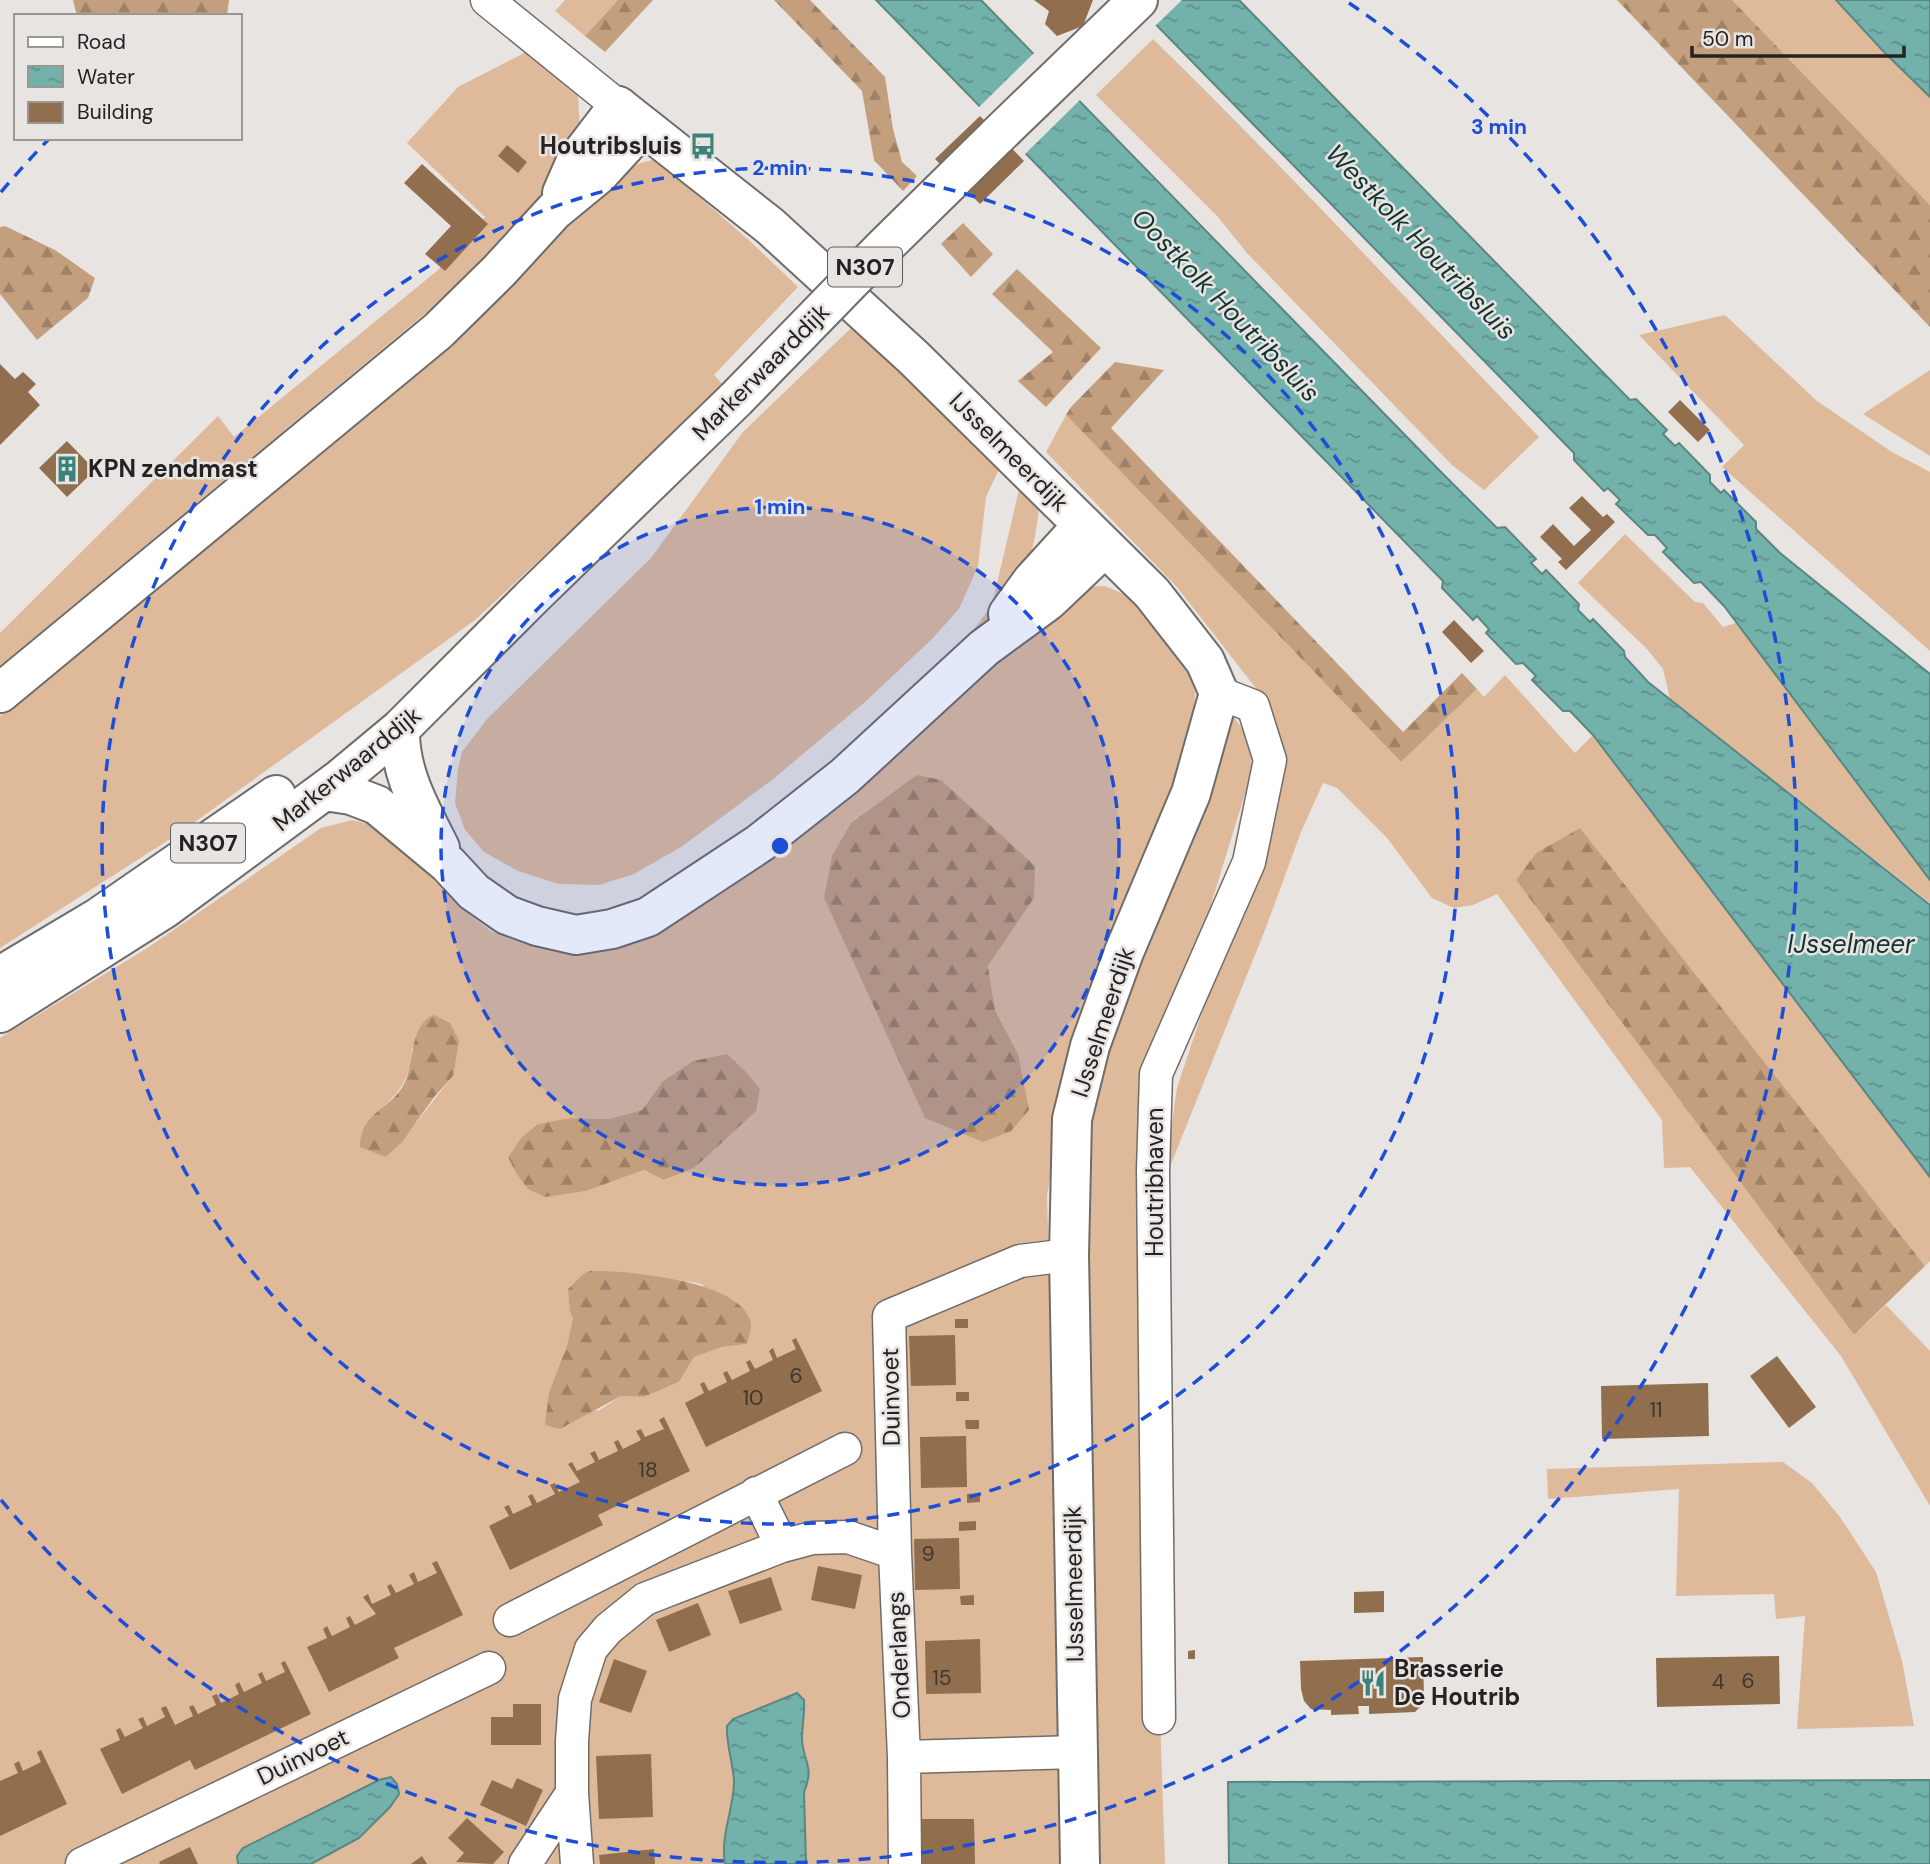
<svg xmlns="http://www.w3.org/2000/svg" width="1930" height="1864" font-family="'DM Sans',sans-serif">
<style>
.grass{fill:#deba9a;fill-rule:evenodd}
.forest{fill:url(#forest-firs)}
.water{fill:url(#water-ripples);stroke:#5b8682;stroke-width:2}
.pier{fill:#e8e4e1}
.building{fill:#916e4e}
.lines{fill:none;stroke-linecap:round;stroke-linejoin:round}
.minor-casing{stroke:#706c69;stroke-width:35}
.tertiary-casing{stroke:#706c69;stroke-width:42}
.primary-casing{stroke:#706c69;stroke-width:42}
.minor{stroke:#fff;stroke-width:32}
.tertiary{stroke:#fff;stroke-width:38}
.primary{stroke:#fff;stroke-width:38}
.primary-bridge-casing{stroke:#706c69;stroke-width:42;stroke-linecap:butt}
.primary-bridge{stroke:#fff;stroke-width:38}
.ring{fill:none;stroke:#1d4ed8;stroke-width:3.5;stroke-dasharray:12 9}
.labels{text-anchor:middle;stroke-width:5;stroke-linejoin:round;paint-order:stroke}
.number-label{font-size:21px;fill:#3f362d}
.shield{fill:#e8e4e1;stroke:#5f5d5b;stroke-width:2}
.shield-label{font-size:23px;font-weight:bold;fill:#242322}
.poi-label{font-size:24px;font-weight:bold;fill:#242322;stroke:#e8e4e1;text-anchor:start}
.street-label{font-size:24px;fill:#242322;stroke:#e8e4e1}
.water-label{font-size:26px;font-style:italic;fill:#133330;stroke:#e8e4e1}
.centre{fill:#1d4ed8;stroke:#e8e4e1;stroke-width:3.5}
.ring-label{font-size:21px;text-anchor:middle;font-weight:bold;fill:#1d4ed8;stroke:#e8e4e1;stroke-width:5;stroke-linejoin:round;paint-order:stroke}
</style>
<defs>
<pattern id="forest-firs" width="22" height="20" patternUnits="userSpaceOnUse" patternTransform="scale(1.75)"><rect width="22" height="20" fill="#c49f7d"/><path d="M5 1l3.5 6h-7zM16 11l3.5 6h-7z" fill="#9f8166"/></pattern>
<pattern id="water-ripples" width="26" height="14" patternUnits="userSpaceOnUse" patternTransform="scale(1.75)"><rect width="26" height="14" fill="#73b1ab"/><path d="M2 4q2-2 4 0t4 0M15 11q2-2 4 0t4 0" fill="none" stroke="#5e908b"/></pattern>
</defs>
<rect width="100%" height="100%" fill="#e8e4e1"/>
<path class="grass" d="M565 0H618L585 36 555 11Z
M1732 0H1836L1884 52 1930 97V205Z
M1153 39C1285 168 1411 304 1539 437L1484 490 1452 465 1247 253 1218 217 1096 95Z
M534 48 577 82 580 130 542 196 463 282 0 666V633L218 416 234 437 438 270 485 217 407 143 458 87Z
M656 159 752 243 798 287 714 375 725 387 475 620 181 832 0 948V716L449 336 612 171Z
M1725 315 1817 401 1892 452 1930 472V651L1722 467 1744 445 1639 335Z
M852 327 1001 465 986 497 978 566 959 609 931 640 866 701 772 780 681 847 634 874 599 885 559 884 518 871 484 852 465 830 455 803 458 769 462 752 487 719 651 558 743 432Z
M1930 370V456L1863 414Z
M1066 415 1401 762 1477 689 1484 697 1505 675 1575 753 1593 735 1930 1177V1261L1925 1266 1580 829 1536 853 1516 880 1854 1335 1886 1305 1930 1351V1506L1841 1356 1690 1167 1664 1168 1662 1120 1497 894 1473 905 1454 908 1432 898 1387 838 1337 788 1323 783 1301 832 1265 930 1169 1169 1170 1137 1177 1088 1269 811V705L1177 587 1046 452Z
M1021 481 1040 501C1037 523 1035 545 1027 566 1013 602 976 632 951 660L992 605Z
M1625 534 1695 602 1703 603 1723 627 1736 623 1930 880V903L1670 699 1663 669 1647 649 1578 583Z
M1105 586 1135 599 1177 644 1195 692 1193 758 1071 1054 1047 1196 1066 1864H806L804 1792C815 1767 803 1762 802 1739 802 1726 805 1713 804 1700 778 1703 746 1705 727 1726 729 1744 733 1763 734 1781 734 1809 720 1835 725 1864H0V1038L149 947 321 828 352 820 376 826 410 856 466 912 492 932 524 944 567 953 646 937 722 893 809 828 1079 587ZM851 823 1034 898 988 966 995 1010 1018 1054ZM412 1048 453 1076C430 1103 412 1132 386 1157L368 1121C393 1098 411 1085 412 1048ZM662 1082 760 1089 755 1111 703 1160 665 1180 644 1170 586 1191 545 1196 508 1157 521 1138 571 1118 609 1119 642 1110ZM590 1271 642 1274 702 1284 746 1344 722 1347 694 1357 679 1382 644 1397 621 1396 598 1411 549 1392C558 1370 570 1347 573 1322 574 1314 569 1298 568 1289L583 1274Z
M1227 708 1249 738 1252 771 1204 927 1150 1093 1146 1303 1165 1864H1092L1080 1248 1094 1066Z
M1783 1462 1812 1483 1840 1517 1876 1572 1902 1661 1914 1726 1797 1729 1805 1616 1776 1619 1774 1594 1676 1596 1679 1489 1548 1499 1547 1469Z"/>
<path class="forest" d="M73 0H229L227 16H77Z
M618 0H653L605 52 585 36Z
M774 0H810L885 77 893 129 902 162 917 176 903 191 874 160 862 91Z
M1617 0H1732L1930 205V327Z
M963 223 993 254 971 277 941 244Z
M5 226 55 250 95 278 88 298 37 340 0 294V227Z
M1017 269 1101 348 1046 407 1018 381 1053 352 992 294Z
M1115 362 1164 370 1111 428 1403 732 1462 673 1477 689 1401 762 1066 415 1071 407Z
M917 775 941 780 1035 866 1034 898 988 966 995 1010 1018 1054 1029 1110 1011 1131 983 1142 925 1118 824 898 832 856 851 823Z
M1580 828 1925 1266 1854 1335 1516 880 1536 853Z
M434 1015 450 1023 459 1041 453 1076 435 1096 402 1142 386 1157 360 1147C360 1111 392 1110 405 1082 415 1061 409 1025 434 1015Z
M727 1054 745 1071 760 1089 756 1111 703 1160 693 1168 664 1180 644 1170 586 1191 545 1197 528 1189 516 1173 508 1157 521 1138 538 1124 571 1118 609 1119 642 1110 662 1082 693 1061Z
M590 1271C625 1270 743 1280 751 1323 752 1329 748 1338 747 1344L722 1347 694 1357 679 1382 644 1397 621 1396 560 1429 545 1425 549 1392 567 1346 573 1319 570 1311 568 1289 583 1274Z"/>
<path class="water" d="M876 0H981L1441 472 1497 528 1505 527 1536 559 1531 563 1542 574 1546 570 1579 604 1578 610 1590 622 1593 619 1624 651 1625 657 1648 682 1930 905V1177L1593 735 1570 711H1563L1532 680 1536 676 1523 663 1516 664 1486 633 1489 629 1477 616 1473 620 1442 588 1443 581Z
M1132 0H1239L1630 400 1636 399 1667 430 1663 434 1675 446 1679 443 1710 475V482L1721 493 1724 490 1756 522V529L1780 553 1930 674V880L1724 606 1701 582 1694 583 1663 552 1667 548 1655 535H1648L1616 504 1620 500 1608 488 1604 491 1574 460V453Z
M1836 0H1930V97L1884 52Z
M797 1693 804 1700C805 1713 802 1726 802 1739 803 1762 815 1766 804 1792L806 1864H725C720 1835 734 1809 734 1781 733 1762 726 1745 727 1726L733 1719Z
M391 1777 397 1784 399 1794 390 1807 359 1838 311 1864H238L237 1856 243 1848 379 1780Z
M1930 1780V1864H1229L1228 1782Z"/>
<path class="pier" d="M1129 0H1182L1154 27Z
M1036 51 1082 98 1023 156 977 109Z"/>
<path class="building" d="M1034 0H1093L1083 26 1057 36 1045 24 1049 11Z
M980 116 1024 161 980 204 935 159Z
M507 145 527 162 518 173 498 156Z
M422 164 488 224 445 271 425 254 451 226 404 183Z
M0 364 15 379 23 372 36 384 28 392 40 405 0 445Z
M1680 400 1710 430 1698 442 1668 412Z
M67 441 95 470 67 497 39 468Z
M1582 496 1603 517 1607 514 1615 522 1566 570 1558 562 1562 559 1540 537 1553 524 1574 546 1591 530 1569 508Z
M1454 620 1484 651 1471 663 1442 632Z
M955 1319H968V1328H955Z
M955 1335 956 1385 911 1386 909 1336Z
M796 1338 822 1391 706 1447 685 1403 704 1393 700 1384 704 1382 709 1391 727 1382 723 1373 727 1371 732 1380 750 1371 746 1362 750 1360 755 1369 773 1360 769 1351 773 1348 777 1358 796 1349 792 1340Z
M1777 1356 1816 1407 1789 1428 1750 1376Z
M1708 1383 1709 1436 1602 1439 1601 1386Z
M956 1392H969V1401H956Z
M664 1417 690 1471 598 1515 603 1525 510 1570 489 1526 509 1516 504 1507 509 1505 513 1514 532 1505 528 1496 532 1494 537 1503 555 1494 550 1485 555 1483 559 1492 580 1482 568 1464 572 1462 577 1471 595 1462 590 1453 595 1451 599 1460 618 1451 614 1442 618 1440 623 1449 641 1440 636 1431 641 1429 645 1437 664 1429 659 1420Z
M965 1420H979V1429H966Z
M966 1436 967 1487 921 1488 920 1437Z
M980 1493V1502L967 1503V1494Z
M976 1521V1530L959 1531V1522Z
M959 1538 960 1589 915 1590 914 1539Z
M437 1561 463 1615 394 1648 399 1658 329 1692 307 1647 327 1638 323 1629 327 1626 332 1636 350 1627 346 1618 350 1616 355 1625 376 1614 363 1597 368 1594 372 1604 391 1595 387 1586 391 1584 396 1593 414 1584 409 1575 414 1572 418 1582 437 1573 432 1563Z
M818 1566 862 1575 855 1609 811 1600Z
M771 1577 782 1610 740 1624 728 1591Z
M1384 1591V1612L1354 1613V1592Z
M974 1595V1605H961L960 1596Z
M698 1603 711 1635 669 1652 656 1620Z
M980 1639 981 1693 926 1694 925 1641Z
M1195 1650V1659H1188V1651Z
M1779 1656 1780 1704 1657 1707 1656 1658Z
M1423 1657 1424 1698 1422 1705 1415 1712 1369 1714V1706H1358L1359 1714 1331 1715V1710L1311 1709 1304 1701 1301 1689 1300 1661Z
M614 1659 647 1671 631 1713 599 1702Z
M285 1661 311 1714 195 1770 190 1760 122 1794 100 1749 120 1740 116 1730 120 1728 125 1737 143 1728 138 1719 143 1717 147 1726 165 1717 161 1708 166 1706 175 1725 193 1716 189 1707 193 1705 198 1714 216 1705 212 1696 217 1694 221 1703 239 1694 235 1685 239 1682 244 1692 262 1683 258 1674 262 1672 266 1681 285 1672 281 1663Z
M513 1704H541V1745H491V1717H513Z
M41 1750 67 1804 0 1836V1781L18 1773 14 1764 19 1761 23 1771 41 1762 37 1752Z
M651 1754 653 1817 599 1819 596 1756Z
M517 1778 543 1790 526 1826 480 1805 492 1780 512 1789Z
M467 1818 504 1852 493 1864 456 1862 464 1853 448 1838Z
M919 1819H974L975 1864H920Z
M190 1847 198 1864H160L159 1862Z
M654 1849 655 1864H600L599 1855Z
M422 1856 427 1864H411Z"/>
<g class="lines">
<g class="minor-casing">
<path id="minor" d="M487 0 618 106
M756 1493 782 1546
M895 1553 904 1757 905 1864
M510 1620 845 1449
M1159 1718 1153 1170 1156 1074 1249 862 1270 760 1253 706 1219 693
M904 1757 1077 1752
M82 1864 489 1668
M525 1864 572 1793
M577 1864 572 1793V1741L575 1699 591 1649 608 1629 645 1599 782 1546 812 1538 848 1537 895 1553 889 1316 1020 1261 1069 1255"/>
</g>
<g class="tertiary-casing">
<path id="tertiary" d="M618 106 770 226 914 358 1152 593 1205 661 1219 693 1191 793 1124 952 1090 1046 1072 1119 1069 1255 1080 1864"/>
</g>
<g class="primary-casing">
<path id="primary" d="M996 137 1138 0
M562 193 576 161 618 106
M1008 614 1032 581 1083 525
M0 693 438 331 499 271 554 211 599 174 643 126
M400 729C399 773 421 810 440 848
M324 791 351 795 377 805 448 864 474 892 507 915 537 926 576 935 612 929 648 917 760 843 845 776 984 648 1048 601 1105 547
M0 976 99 917 276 795
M0 1013 164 909 340 779 400 729 534 595 736 399"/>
</g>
<use href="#minor" class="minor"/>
<use href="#tertiary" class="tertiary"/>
<use href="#primary" class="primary"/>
<g class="primary-bridge-casing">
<path id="primary-bridge" d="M736 399 883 248 996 137"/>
</g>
<use href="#primary-bridge" class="primary-bridge"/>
</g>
<circle cx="780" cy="846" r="339" fill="#1d4ed8" fill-opacity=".12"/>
<g class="ring">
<circle cx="780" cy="846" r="339"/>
<circle cx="780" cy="846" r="678"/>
<path d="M1 192A1017 1017 0 0 1 48 140M1349 3A1017 1017 0 1 1 1 1500"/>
</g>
<defs>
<g id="bus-bare" transform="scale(2.1)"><path d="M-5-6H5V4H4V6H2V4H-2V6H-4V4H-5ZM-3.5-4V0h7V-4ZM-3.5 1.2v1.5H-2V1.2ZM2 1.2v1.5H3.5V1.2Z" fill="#3b827c" stroke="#e8e4e1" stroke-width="2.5" paint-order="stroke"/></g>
<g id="building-bare" transform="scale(2.1)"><path d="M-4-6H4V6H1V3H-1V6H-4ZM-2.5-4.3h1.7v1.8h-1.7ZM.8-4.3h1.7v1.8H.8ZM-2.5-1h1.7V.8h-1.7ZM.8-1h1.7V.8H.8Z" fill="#3b827c" stroke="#e8e4e1" stroke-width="2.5" paint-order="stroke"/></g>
<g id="restaurant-bare" transform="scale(2.1)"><path d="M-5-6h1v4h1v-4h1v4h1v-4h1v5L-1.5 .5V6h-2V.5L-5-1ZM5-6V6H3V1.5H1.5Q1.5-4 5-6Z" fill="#3b827c" stroke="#e8e4e1" stroke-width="2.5" paint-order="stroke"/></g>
</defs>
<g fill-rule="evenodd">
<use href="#bus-bare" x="703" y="146"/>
<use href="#building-bare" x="67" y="469"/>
<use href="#restaurant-bare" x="1373" y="1683"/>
</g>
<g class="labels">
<g class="number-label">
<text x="796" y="1383">6</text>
<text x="753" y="1405">10</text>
<text x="1656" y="1417">11</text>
<text x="648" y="1477">18</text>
<text x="928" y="1561">9</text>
<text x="942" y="1685">15</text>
<text x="1748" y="1688">6</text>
<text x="1718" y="1689">4</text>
</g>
<g class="shield">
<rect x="828" y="247.5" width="74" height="39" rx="5"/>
<rect x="171" y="823.5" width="74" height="39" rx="5"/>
</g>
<g class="shield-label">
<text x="865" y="275">N307</text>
<text x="208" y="851">N307</text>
</g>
<g class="poi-label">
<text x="682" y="154" text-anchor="end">Houtribsluis</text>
<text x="88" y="477">KPN zendmast</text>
<text x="1394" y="1677">Brasserie<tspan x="1394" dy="28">De Houtrib</tspan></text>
</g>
<g class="street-label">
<text transform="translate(761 372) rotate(-45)" y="8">Markerwaarddijk</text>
<text transform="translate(1009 452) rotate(45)" y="8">IJsselmeerdijk</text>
<text transform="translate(347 769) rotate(-39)" y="8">Markerwaarddijk</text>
<text transform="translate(1103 1022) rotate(-72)" y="8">IJsselmeerdijk</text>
<text transform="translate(1155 1182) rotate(-90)" y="8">Houtribhaven</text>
<text transform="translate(891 1397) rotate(-91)" y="8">Duinvoet</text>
<text transform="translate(1074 1584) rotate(-91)" y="8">IJsselmeerdijk</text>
<text transform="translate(899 1655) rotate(-93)" y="8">Onderlangs</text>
<text transform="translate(303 1757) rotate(-26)" y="8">Duinvoet</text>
</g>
<g class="water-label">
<text transform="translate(1421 242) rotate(46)" y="9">Westkolk Houtribsluis</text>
<text transform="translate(1226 305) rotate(46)" y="9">Oostkolk Houtribsluis</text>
<text x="1851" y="953">IJsselmeer</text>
</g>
</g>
<circle cx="780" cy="846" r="10" class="centre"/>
<g class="ring-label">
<text x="1499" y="134">3 min</text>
<text x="780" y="175">2 min</text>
<text x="780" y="514">1 min</text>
</g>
<rect x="14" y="14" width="228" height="126" fill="#e8e4e1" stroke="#9a9795" stroke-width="2"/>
<rect x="28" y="37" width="35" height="10" fill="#ffffff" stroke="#9a9795" stroke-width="2"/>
<text x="77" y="49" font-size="21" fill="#242322">Road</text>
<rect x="28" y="66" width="35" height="21" fill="url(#water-ripples)" stroke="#9a9795" stroke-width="2"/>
<text x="77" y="84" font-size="21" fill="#242322">Water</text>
<rect x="28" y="102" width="35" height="21" fill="#916e4e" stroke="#9a9795" stroke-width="2"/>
<text x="77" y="119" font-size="21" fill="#242322">Building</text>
<path d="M1692 46v10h212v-10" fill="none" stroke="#242322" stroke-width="3.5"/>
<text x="1702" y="46" font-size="21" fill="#242322" stroke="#e8e4e1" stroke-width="5" paint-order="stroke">50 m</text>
</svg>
